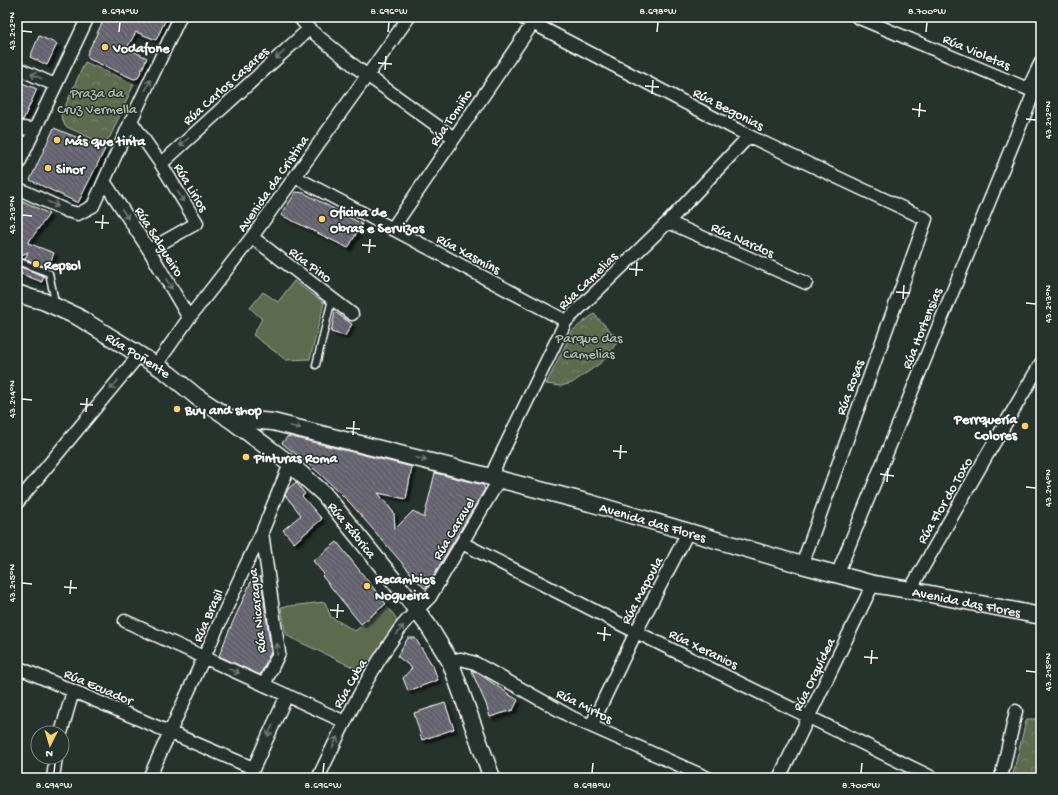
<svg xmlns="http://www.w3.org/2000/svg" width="1058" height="795" font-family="'Gochi Hand',sans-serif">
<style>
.green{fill:#5b6b4e;stroke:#adb5a6}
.forest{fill:url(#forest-crowns);stroke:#adb5a6}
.building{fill:url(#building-back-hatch);stroke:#fff;filter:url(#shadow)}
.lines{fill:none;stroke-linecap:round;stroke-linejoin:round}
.lane-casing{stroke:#fff;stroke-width:9}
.street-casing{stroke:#fff;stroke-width:15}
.secondary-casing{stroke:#fff;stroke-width:19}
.lane{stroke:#26332d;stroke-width:6}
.street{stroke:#26332d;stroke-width:12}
.secondary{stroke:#26332d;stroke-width:16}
.oneway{stroke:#727a76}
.ticks{fill:none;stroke:#fff;stroke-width:1.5}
.poi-dot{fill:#ffd166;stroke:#26332d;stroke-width:1.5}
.labels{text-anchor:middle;stroke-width:3;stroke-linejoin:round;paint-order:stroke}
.poi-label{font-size:14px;font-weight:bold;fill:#fff;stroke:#26332d;text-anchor:start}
.street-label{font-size:14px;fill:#fff;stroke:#26332d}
.park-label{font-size:14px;fill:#b5bcaf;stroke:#26332d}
.neatline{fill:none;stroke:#fff;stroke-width:1.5}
.ticks-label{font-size:10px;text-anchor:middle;fill:#fff}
</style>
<defs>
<pattern id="forest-crowns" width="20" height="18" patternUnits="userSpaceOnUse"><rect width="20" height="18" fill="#5b6b4e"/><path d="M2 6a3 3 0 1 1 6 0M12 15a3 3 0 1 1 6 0" fill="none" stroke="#748169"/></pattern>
<pattern id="building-back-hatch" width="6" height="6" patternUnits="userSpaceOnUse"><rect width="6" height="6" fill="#64626e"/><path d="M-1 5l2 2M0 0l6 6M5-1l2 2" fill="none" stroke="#7b7a84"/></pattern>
<filter id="shadow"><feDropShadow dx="3.5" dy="3.5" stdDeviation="1" flood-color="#0009"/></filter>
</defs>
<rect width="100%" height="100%" fill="#26332d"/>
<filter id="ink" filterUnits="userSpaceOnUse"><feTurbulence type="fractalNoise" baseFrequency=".025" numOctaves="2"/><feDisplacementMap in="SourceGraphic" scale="8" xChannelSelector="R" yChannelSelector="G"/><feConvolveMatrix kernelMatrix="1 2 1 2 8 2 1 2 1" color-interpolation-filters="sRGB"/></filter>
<g filter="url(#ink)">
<path class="green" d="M294 281 324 303 310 359 286 360 253 335 262 319 250 308 263 292 278 302Z
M325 602 331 617 355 631 387 607C392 613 398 617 396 625L367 670 361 671 291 638 287 635 285 631 281 607Z"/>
<path class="forest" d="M85 62 134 84 110 137 107 140 99 142 65 126 61 115Z
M594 314 619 340 602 362 572 383 561 386 546 384 573 330Z
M1027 719H1041V778H1012L1026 721Z"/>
<path class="building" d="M105 17H167L156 40 136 32 127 48 147 58 138 78 134 79 89 59 87 54Z
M39 36 57 44 47 65 30 57Z
M17 81 37 89 23 120H17Z
M54 128 105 149 78 203 30 180Z
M296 192 304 193 362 224 348 248 281 215Z
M17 198 49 214 28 243 54 253 48 268 25 259 28 252 17 257Z
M21 267 44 276 42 282 19 273Z
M335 312 352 324 345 336 331 332Z
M288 436 412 467 406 499 378 493 394 513 395 529 413 511 424 518 435 473 483 485 485 489 426 588H424L414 577 352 505 335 488 318 472 282 443Z
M296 482 305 494 302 496 322 519 294 543 283 530 301 515 285 495 288 489Z
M337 542 386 604 361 624 322 576 324 574 313 561Z
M253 577H261L271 652 260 675 219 656 228 633Z
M408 638H415L433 666 438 680 408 691 403 678 412 668 397 656Z
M471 670 478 673 510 695 518 700 513 710 490 717 486 704Z
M445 703 454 729 422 740 414 713Z"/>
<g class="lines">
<g class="lane-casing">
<path id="lane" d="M17 261 49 273 54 297 51 304
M316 365 332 299"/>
</g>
<g class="street-casing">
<path id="street" d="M299 17 309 29 357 68 454 138
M521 17 749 136 926 219 802 565
M857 17 1040 94
M17 68 55 85
M1028 89 1041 62
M131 121 161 164 197 223 149 250
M17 127 35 130
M161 164 309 29
M17 167 88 17
M295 177 566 321
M104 181 149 250 189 318
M17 188 67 211 78 214 93 206 131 121 180 17
M668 222 806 283
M392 229 533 23
M252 237 352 314
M156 365 189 318 252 237 409 17
M491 477 496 465 566 321 668 222 749 136
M17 503 139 355
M262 532 279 653 264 685
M462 543 636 632 933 778
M837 575 1034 92
M910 590 987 455 1041 363
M125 621 345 722
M450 661 461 659 475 663 573 718 708 778
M17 667 253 768
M591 726 636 632 688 532
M61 733 73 691
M53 778 56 757
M149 778 245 567 262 532 290 464
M249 778 287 695
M320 778V774C343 725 367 675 399 630 408 618 419 608 430 597L499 480
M779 778 873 584
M1001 778 1016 711"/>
</g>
<g class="secondary-casing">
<g id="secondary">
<path id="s1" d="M17 293 31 298 43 301 78 317 156 365 169 374 197 397 223 414 290 464 324 494 404 593 429 627 450 661 492 778"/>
<path id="s2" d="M228 418 273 422 479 474 590 503 802 565 873 584 910 590 1041 616"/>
</g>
</g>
<use href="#lane" class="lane"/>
<use href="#street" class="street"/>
<use href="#secondary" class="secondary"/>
</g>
<defs><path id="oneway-shaft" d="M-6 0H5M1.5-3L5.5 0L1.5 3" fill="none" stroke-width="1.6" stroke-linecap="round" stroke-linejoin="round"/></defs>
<g class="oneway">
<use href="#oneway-shaft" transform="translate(280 55) rotate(138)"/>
<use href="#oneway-shaft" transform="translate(36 76) rotate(-155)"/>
<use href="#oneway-shaft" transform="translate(148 85) rotate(-65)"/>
<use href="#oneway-shaft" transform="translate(184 142) rotate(138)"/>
<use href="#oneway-shaft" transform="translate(181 197) rotate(58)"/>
<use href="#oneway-shaft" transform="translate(53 204) rotate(24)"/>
<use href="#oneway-shaft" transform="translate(125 214) rotate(57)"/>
<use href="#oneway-shaft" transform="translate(169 284) rotate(60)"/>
<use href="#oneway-shaft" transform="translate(114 385) rotate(130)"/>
<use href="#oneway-shaft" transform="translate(295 427) rotate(14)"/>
<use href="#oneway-shaft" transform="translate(421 459) rotate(14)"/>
<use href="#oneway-shaft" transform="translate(400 630) rotate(-54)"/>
<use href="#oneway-shaft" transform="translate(277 649) rotate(-91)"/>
<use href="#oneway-shaft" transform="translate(234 671) rotate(24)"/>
<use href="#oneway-shaft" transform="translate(270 731) rotate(115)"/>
<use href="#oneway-shaft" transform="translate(335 742) rotate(-65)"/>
</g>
</g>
<path class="ticks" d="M22 31 32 32M119 32 120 22M388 32 389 22M657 32 658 22M926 32 927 22M378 63 392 64M385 70 386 56M645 86 659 87M652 94 653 80M912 109 926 111M919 117 920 103M1026 119 1036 120M22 215 32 216M95 222 109 223M102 229 103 215M362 245 376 246M369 253 370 239M629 269 643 270M636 276 637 262M896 292 910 293M903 299 904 285M1026 303 1036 304M22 399 32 400M80 404 93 405M86 412 87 398M346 428 360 429M353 435 354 421M613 451 627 452M620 459 621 445M880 474 894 476M887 482 888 468M1026 487 1036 488M22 583 32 584M64 587 77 588M70 594 71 580M330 610 344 611M337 618 338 604M597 633 611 635M604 641 605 627M864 657 878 658M871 664 872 650M1026 671 1036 672M54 773 55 763M323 773 324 763M592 773 593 763M861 773 862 763"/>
<g class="poi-dot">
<circle cx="105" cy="47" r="4"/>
<circle cx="57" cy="140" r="4"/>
<circle cx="48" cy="168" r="4"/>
<circle cx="322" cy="219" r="4"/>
<circle cx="36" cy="264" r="4"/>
<circle cx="177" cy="409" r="4"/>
<circle cx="1025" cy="426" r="4"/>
<circle cx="246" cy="457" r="4"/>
<circle cx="367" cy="586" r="4"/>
</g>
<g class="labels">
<g class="poi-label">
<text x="113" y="52">Vodafone</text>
<text x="65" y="145">Más que tinta</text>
<text x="56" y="173">Sinor</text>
<text x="330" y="216">Oficina de<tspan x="330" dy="16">Obras e Servizos</tspan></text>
<text x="44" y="269">Repsol</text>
<text x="185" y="414">Buy and shop</text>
<text x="1017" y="423" text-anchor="end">Perrquería<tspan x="1017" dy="16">Colores</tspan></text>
<text x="254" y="462">Pinturas Roma</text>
<text x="375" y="583">Recambios<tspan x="375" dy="16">Nogueira</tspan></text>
</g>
<g class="street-label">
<text transform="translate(977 51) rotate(23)" y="5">Rúa Violetas</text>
<text transform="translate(225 85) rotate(-42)" y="5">Rúa Carlos Casares</text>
<text transform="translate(729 108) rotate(27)" y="5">Rúa Begonias</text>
<text transform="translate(450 117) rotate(-56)" y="5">Rúa Tomiño</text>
<text transform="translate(272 183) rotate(-55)" y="5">Avenida da Cristina</text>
<text transform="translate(192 187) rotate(59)" y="5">Rúa Lirios</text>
<text transform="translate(743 239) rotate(24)" y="5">Rúa Nardos</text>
<text transform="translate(160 241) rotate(58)" y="5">Rúa Salgueiro</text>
<text transform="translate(469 253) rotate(28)" y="5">Rúa Xasmíns</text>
<text transform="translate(311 264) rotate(37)" y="5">Rúa Pino</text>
<text transform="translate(587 280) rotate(-44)" y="5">Rúa Camelias</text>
<text transform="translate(921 328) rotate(-68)" y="5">Rúa Hortensias</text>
<text dy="5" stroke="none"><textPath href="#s1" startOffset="137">Rúa Poñente</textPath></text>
<text transform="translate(849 387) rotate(-70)" y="5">Rúa Rosas</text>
<text transform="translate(944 500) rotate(-60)" y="5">Rúa Flor do Toxo</text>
<text dy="5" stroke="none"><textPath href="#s2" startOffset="438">Avenida das Flores</textPath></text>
<text transform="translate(453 528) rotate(-59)" y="5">Rúa Caravel</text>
<text dy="5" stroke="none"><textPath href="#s1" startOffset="415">Rúa Fábrica</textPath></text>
<text transform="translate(641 590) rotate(-62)" y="5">Rúa Mapoula</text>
<text dy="5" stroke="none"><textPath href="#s2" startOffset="762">Avenida das Flores</textPath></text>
<text transform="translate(256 611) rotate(-96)" y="5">Rúa Nicaragua</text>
<text transform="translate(207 615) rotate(-66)" y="5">Rúa Brasil</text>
<text transform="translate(704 648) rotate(26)" y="5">Rúa Xeranios</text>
<text transform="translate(813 674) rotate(-64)" y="5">Rúa Orquídea</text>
<text transform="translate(349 683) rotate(-60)" y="5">Rúa Cuba</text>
<text transform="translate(99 686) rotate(23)" y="5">Rúa Ecuador</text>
<text transform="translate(585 705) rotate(27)" y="5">Rúa Mirtos</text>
</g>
<g class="park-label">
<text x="97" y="97">Praza da<tspan x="97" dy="16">Cruz Vermella</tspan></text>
<text x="589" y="342">Parque das<tspan x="589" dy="16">Camelias</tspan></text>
</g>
</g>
<rect width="1058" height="795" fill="none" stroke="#26332d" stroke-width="44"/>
<g transform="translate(50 745) rotate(185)"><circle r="19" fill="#26332d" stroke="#7d8581"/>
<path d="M0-3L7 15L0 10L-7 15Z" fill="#ffd166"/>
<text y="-6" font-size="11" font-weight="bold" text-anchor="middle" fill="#ffffff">N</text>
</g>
<rect x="22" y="22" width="1014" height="751" class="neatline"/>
<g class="ticks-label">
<text x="120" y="14">8.694°W</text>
<text x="389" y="14">8.696°W</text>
<text x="658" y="14">8.698°W</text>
<text x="927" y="14">8.700°W</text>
<text transform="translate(11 31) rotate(-90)" y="4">43.212°N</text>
<text transform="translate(1047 120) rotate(-90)" y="4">43.212°N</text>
<text transform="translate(11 215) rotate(-90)" y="4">43.213°N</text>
<text transform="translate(1047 304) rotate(-90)" y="4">43.213°N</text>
<text transform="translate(11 399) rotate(-90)" y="4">43.214°N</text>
<text transform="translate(1047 488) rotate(-90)" y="4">43.214°N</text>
<text transform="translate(11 583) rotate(-90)" y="4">43.215°N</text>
<text transform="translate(1047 672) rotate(-90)" y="4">43.215°N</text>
<text x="54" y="788">8.694°W</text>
<text x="323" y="788">8.696°W</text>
<text x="592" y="788">8.698°W</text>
<text x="861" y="788">8.700°W</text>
</g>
</svg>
